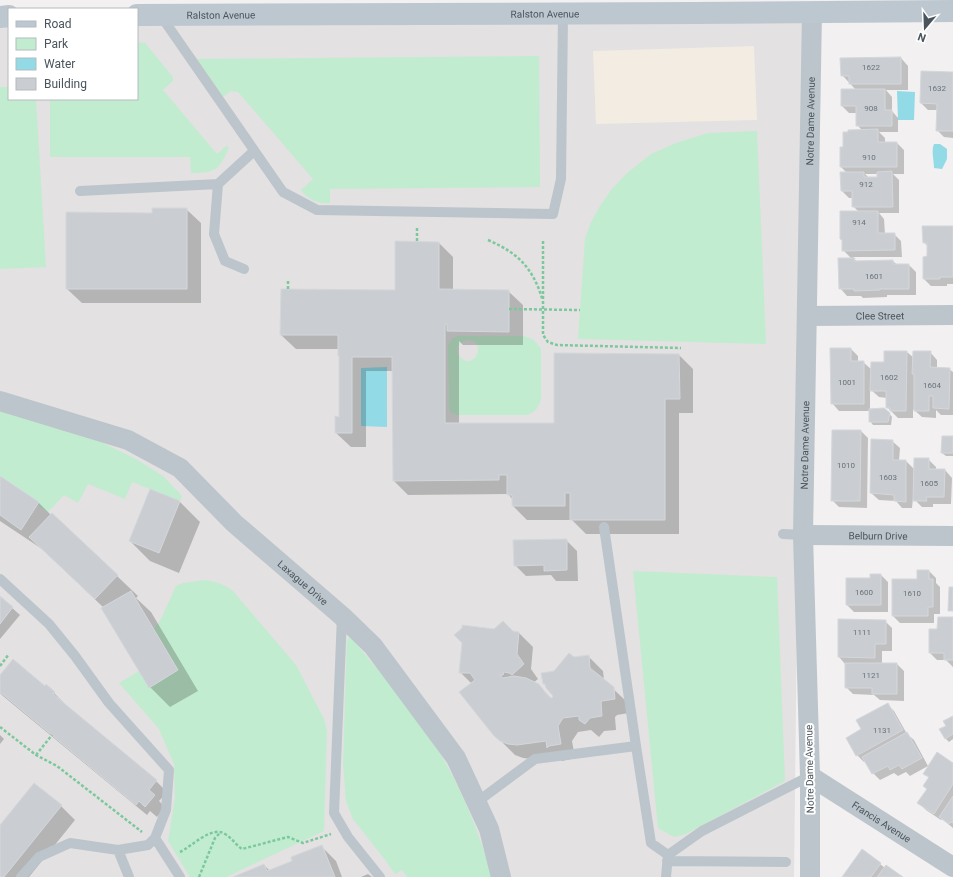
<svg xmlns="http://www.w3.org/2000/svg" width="953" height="877" font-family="Roboto,sans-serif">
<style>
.education{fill:#e3e1e1}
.green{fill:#c2eccf;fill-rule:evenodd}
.sand{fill:#f2ece2}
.water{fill:#92dae6}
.shadow{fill:#0003;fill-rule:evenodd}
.building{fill:#cacdd2;stroke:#d4d7db}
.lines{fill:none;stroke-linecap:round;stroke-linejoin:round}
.path{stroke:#7cc89d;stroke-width:2.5;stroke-dasharray:3 2;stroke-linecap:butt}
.service{stroke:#bcc5cb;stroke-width:10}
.minor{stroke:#bcc5cb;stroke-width:20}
.secondary{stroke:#bdc7d0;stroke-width:22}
.labels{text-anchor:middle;stroke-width:4;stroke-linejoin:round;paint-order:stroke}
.number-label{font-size:8px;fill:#69727a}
.street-label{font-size:10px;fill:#49545c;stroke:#fff}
</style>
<rect width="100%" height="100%" fill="#f2f0f0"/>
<path class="education" d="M804 11 794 877H0V20H9V99H137V19Z"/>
<path class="green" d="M137 42 145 43 173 77V81L163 90 217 154 226 146 229 147C220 170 215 173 191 173L190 157H50V99H137Z
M539 56 540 187 330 189V203C318 204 308 200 301 190L313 179 238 92 231 91 221 98 195 59Z
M0 87H9V99H36L46 267 0 269Z
M757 131 766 344 578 339 585 239 591 222 600 206 611 190 626 174 651 154 676 143 708 133Z
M458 336H524L534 340 541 349V397C540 406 536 412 527 415H457L451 413 449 408 448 345 453 338ZM466 340C489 339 475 371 461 358 454 351 458 343 466 340Z
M0 410 20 415 103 443 136 459 163 476 182 496 180 501 132 482 125 499 88 484 78 503 64 495 48 512 38 505 39 502 0 476Z
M633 571 777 577 785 781 686 834 674 837 658 828Z
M204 580C215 581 224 584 233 591L296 665 324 719 327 731 324 831 226 877H190L168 841 175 798 174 764 159 729 119 683 139 671 149 687 178 670 154 629 161 619 176 586 183 583Z
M350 637 353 640C377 669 402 697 424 728 455 773 477 824 492 877H407L402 870 395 874 386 861 353 819 346 801 343 763 347 640Z"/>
<path class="sand" d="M754 46 757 120 596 124 593 51Z"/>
<path class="water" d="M897 91 915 92 914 120H898Z
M934 144H940L947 149V159L942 169 934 168C934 160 931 152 934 144Z
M387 367V427L361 426V368Z"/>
<path class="shadow" d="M901 58 908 66V90H886L892 97V111L898 118V132H879L885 138V143H897L904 150V174H893L899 180V213H879L884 219 885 234H894L901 241 902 257H853L857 262 893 261 897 265H909L916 272V295H887V297L863 298 861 296H847L840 288 852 259 843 250V241L841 239 859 212 853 206V198H849L842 191 847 173 841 167 844 148 863 131 857 125V113H849L842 106V90H856L842 75ZM865 174H878V178H869Z
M953 73V138L944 137 937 130V110H928L921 103Z
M186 209 201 223V303H82L67 289 153 214Z
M953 227V284H947V286H931L924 279 928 257V247L924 242Z
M439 243 453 257V291H508L523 305V345H463L459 341V424H555V354L679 355 693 369V413H679V534H586L572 520H527L513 506V500L508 494 408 495 394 481 393 371H366V447H351L336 433 340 418V357L339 356V349H296L281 335 396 291Z
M851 349 858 356V362H863L872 370 885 363V352H907L914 358 930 352 937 360V368L949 369 953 372V415H941L936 410V418L922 417 913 409V418H898L887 407V398L879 397 870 389V410L889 413 892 417 891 425H873L870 421V411H839L832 403Z
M861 431 868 438 867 508 839 507 832 500Z
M953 438V456H946L942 453Z
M892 441 900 448 899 461H906L915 470 928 459 936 467V470H945L952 478 951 504H933V507H922L913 498 912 508H902L896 501 879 500 871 493Z
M0 477 39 503 51 515 52 514 138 596 136 598 151 612 198 691 170 707 150 687 104 608 42 549 0 521Z
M150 490 180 502 200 522 179 573 150 561 130 541Z
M566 540 577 551 578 581H556L551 575 526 576 515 565Z
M929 571 936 578V583L940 587V614H934V623H900L893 616 918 580Z
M881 575 888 582V612H854L847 605 871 579Z
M0 597 20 615 0 639Z
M953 618V667L946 660H937L930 653 938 630Z
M885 621 892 628V651H882V664H897L904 671V701L880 700 874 695 853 694 846 687V665L839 657Z
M513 632 519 633 533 647 531 669 538 679 533 683 538 685 553 700 554 696 544 684 555 671 574 658 588 656 603 671 604 680 628 703 629 713 617 715 615 717 616 730 604 731 599 737 591 730 578 732 572 741 575 758 562 761 557 756 532 759 523 758 515 755 490 730 472 684 460 672Z
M0 676 45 687 46 685 65 704 64 705 156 781 167 792 159 801 165 807 157 817 150 811 147 815 3 696 0 693Z
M887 704 894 711 907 734 914 740 928 766 910 776 906 772 898 776 894 773 880 780 873 773 866 761 864 762 857 755 862 730Z
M953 717V739L949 742 945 738 947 726Z
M0 735 4 739 0 744Z
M953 764V828L942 819 941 820 926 810 919 803 928 789 929 778 925 773Z
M61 806 75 820 29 877H0V827Z
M321 846 336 861 342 877H235L264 865 270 871 294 862Z
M880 864 885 868 901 877H843Z
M368 874 372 877H361Z"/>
<path class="building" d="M901 57V84H849V76H841L840 58Z
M921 71 953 72V131H936L937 104 920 103Z
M841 89H885V110H892V126H856V106H841Z
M878 129V142H897V167H840V147H843V132H848V130Z
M892 171 893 207H852V191H841L840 172H864V177H877V172Z
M152 208H187V289H66V212L152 213Z
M840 211H878V233H895V250L842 251V240L840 239Z
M922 226H953V277H940V279H923V257L927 256V243H923Z
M395 241 439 242V289L509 290V332L447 331V324H445V423H554V353L679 354 680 399H665V520H570V493H565V506H512V495H507V475H499V480L393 481 392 357H352V433H335V416L339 417V356H338V335H280L281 289 395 290Z
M838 258H855L854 261 893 260V264H909V289H880V290L854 291V289H839Z
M830 348H851V361H864V404H831Z
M884 351H907L906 411H890V408H886V391H870L871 362H884Z
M913 351H931L930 367 950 368 949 409 933 408V396H929V411H914V374H912Z
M884 408 890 413 888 422H869V409Z
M832 430H861L860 501H831Z
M942 436H953V453H941Z
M871 439 893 440V460H906V502L894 501V495L870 493Z
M914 458H929V469H945L944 497H926L927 501H913Z
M0 476 39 502 21 530 0 515Z
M150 489 180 501 159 553 129 541Z
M52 513 118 575 95 599 29 537Z
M567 539V570L544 571V565L514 566 513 540Z
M917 570H929V579H933V607H928V616H892V579H917Z
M870 574H881V605H846V578H870Z
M949 587H953V611H948Z
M131 591 178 670 149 688 101 608Z
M0 596 13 607 0 624Z
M938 617H953V660H944V653H929V629H937Z
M838 619 886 620V644H875V658L838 657Z
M503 621 513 631 519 632 517 654 524 664 512 675 509 673 504 672 503 675H501V677L503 678 514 676 526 678 539 684 549 697 552 698 553 696 546 688 545 684H543L541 673 554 671 569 653 574 657 589 655 590 668 614 687 615 699 602 701 601 702 602 716 590 718 585 724 579 720V716L563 718 558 726 561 744 549 746 547 748 546 741 517 745 508 744 500 741 494 736 459 692 475 680 470 673H459L462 643 454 635 462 628V625L494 629Z
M13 659 45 686 46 684 55 692 53 694 157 780 149 790 155 795 145 807 139 801 136 805 0 692V675Z
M845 663H897V694H872V688H845Z
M888 703 903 730 856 756 846 738 861 729 856 720Z
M953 716V734L945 739 939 729 946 726 943 721Z
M907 732 922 758 902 769 899 765 890 770 888 766 872 774 862 757Z
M937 752 953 763V784L934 814 917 803 927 789 923 786 929 777 923 774Z
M34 783 62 805 4 877H0V825Z
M953 796V823L950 822 949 824 939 817Z
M322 845 335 877H233L264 864 267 871 292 861 291 857Z
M862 849 881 863 871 877H842Z
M886 865 903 877H877Z"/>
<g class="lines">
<path class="path" d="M488 240C518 253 532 267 542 298
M417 241V226
M543 241V335L548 342 557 345 681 348
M288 289V279
M509 309 580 310
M0 666 9 654
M0 727 36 755 57 766 142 832
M36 755 52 735
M180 852C191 847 212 825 225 834 232 838 236 845 242 849L288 837 303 843 331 834
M199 877 215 838 220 833"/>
<path class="service" d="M161 16 283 192 317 210 553 214 561 179 563 14
M218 184 214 234 225 261 244 269
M80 191 218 184 254 151
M604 527 636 746
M783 534 803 535
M0 579 49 624 75 656 109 703 169 770 166 810 155 838 148 845 118 850 70 843 39 857 21 877
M342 616 334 813 348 837 380 877
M477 802 535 759 636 746 651 843 668 855
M155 838 180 877
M118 850 129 877
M667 861 786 862
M666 877 668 855 702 831 810 776"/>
<g class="minor">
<path id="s1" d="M807 316 953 315"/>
<path id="s2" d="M0 401 128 440 180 468 234 523 342 616 373 646 456 758 489 829 501 877"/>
<path id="s3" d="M803 535 953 536"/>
<path id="s4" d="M810 776 953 867"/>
<path id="s5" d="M810 877V776L803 535 812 12"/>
</g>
<g class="secondary">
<path id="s6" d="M137 15 695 13 953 11"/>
<path d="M0 17 9 16"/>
</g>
</g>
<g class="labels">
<g class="number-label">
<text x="871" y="70">1622</text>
<text x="937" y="91">1632</text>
<text x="871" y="111">908</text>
<text x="869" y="160">910</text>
<text x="866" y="187">912</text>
<text x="859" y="225">914</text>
<text x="874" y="279">1601</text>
<text x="889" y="380">1602</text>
<text x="847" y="385">1001</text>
<text x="932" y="388">1604</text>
<text x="846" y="468">1010</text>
<text x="888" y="480">1603</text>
<text x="929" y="486">1605</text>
<text x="864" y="595">1600</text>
<text x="912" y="596">1610</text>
<text x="862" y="635">1111</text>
<text x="871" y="678">1121</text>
<text x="882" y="733">1131</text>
</g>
<g class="street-label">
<text dy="4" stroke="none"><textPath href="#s6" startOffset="84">Ralston Avenue</textPath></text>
<text dy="4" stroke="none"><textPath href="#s6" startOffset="408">Ralston Avenue</textPath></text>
<text dy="4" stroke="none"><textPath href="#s5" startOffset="756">Notre Dame Avenue</textPath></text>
<text dy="4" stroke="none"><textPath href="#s1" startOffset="73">Clee Street</textPath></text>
<text dy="4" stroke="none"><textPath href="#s5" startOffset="432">Notre Dame Avenue</textPath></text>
<text dy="4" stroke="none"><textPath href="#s3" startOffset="75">Belburn Drive</textPath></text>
<text dy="4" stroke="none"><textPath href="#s2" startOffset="361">Laxague Drive</textPath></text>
<text transform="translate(809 769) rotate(-91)" y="4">Notre Dame Avenue</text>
<text dy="4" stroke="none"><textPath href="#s4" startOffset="85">Francis Avenue</textPath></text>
</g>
</g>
<rect x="8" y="8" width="130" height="92" fill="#ffffff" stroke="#b6bbbe"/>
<rect x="16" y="21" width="20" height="6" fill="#bdc7d0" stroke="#b6bbbe"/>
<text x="44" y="28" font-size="12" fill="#49545c">Road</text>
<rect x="16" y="38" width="20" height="12" fill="#c2eccf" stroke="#b6bbbe"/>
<text x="44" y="48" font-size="12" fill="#49545c">Park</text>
<rect x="16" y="58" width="20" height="12" fill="#92dae6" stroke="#b6bbbe"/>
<text x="44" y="68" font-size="12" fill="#49545c">Water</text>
<rect x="16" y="78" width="20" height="12" fill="#cacdd2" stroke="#b6bbbe"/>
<text x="44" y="88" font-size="12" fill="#49545c">Building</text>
<g transform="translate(925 28) rotate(199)" stroke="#ffffff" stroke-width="3" paint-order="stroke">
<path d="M0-3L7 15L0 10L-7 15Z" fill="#49545c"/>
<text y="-6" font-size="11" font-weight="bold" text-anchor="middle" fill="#49545c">N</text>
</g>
</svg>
